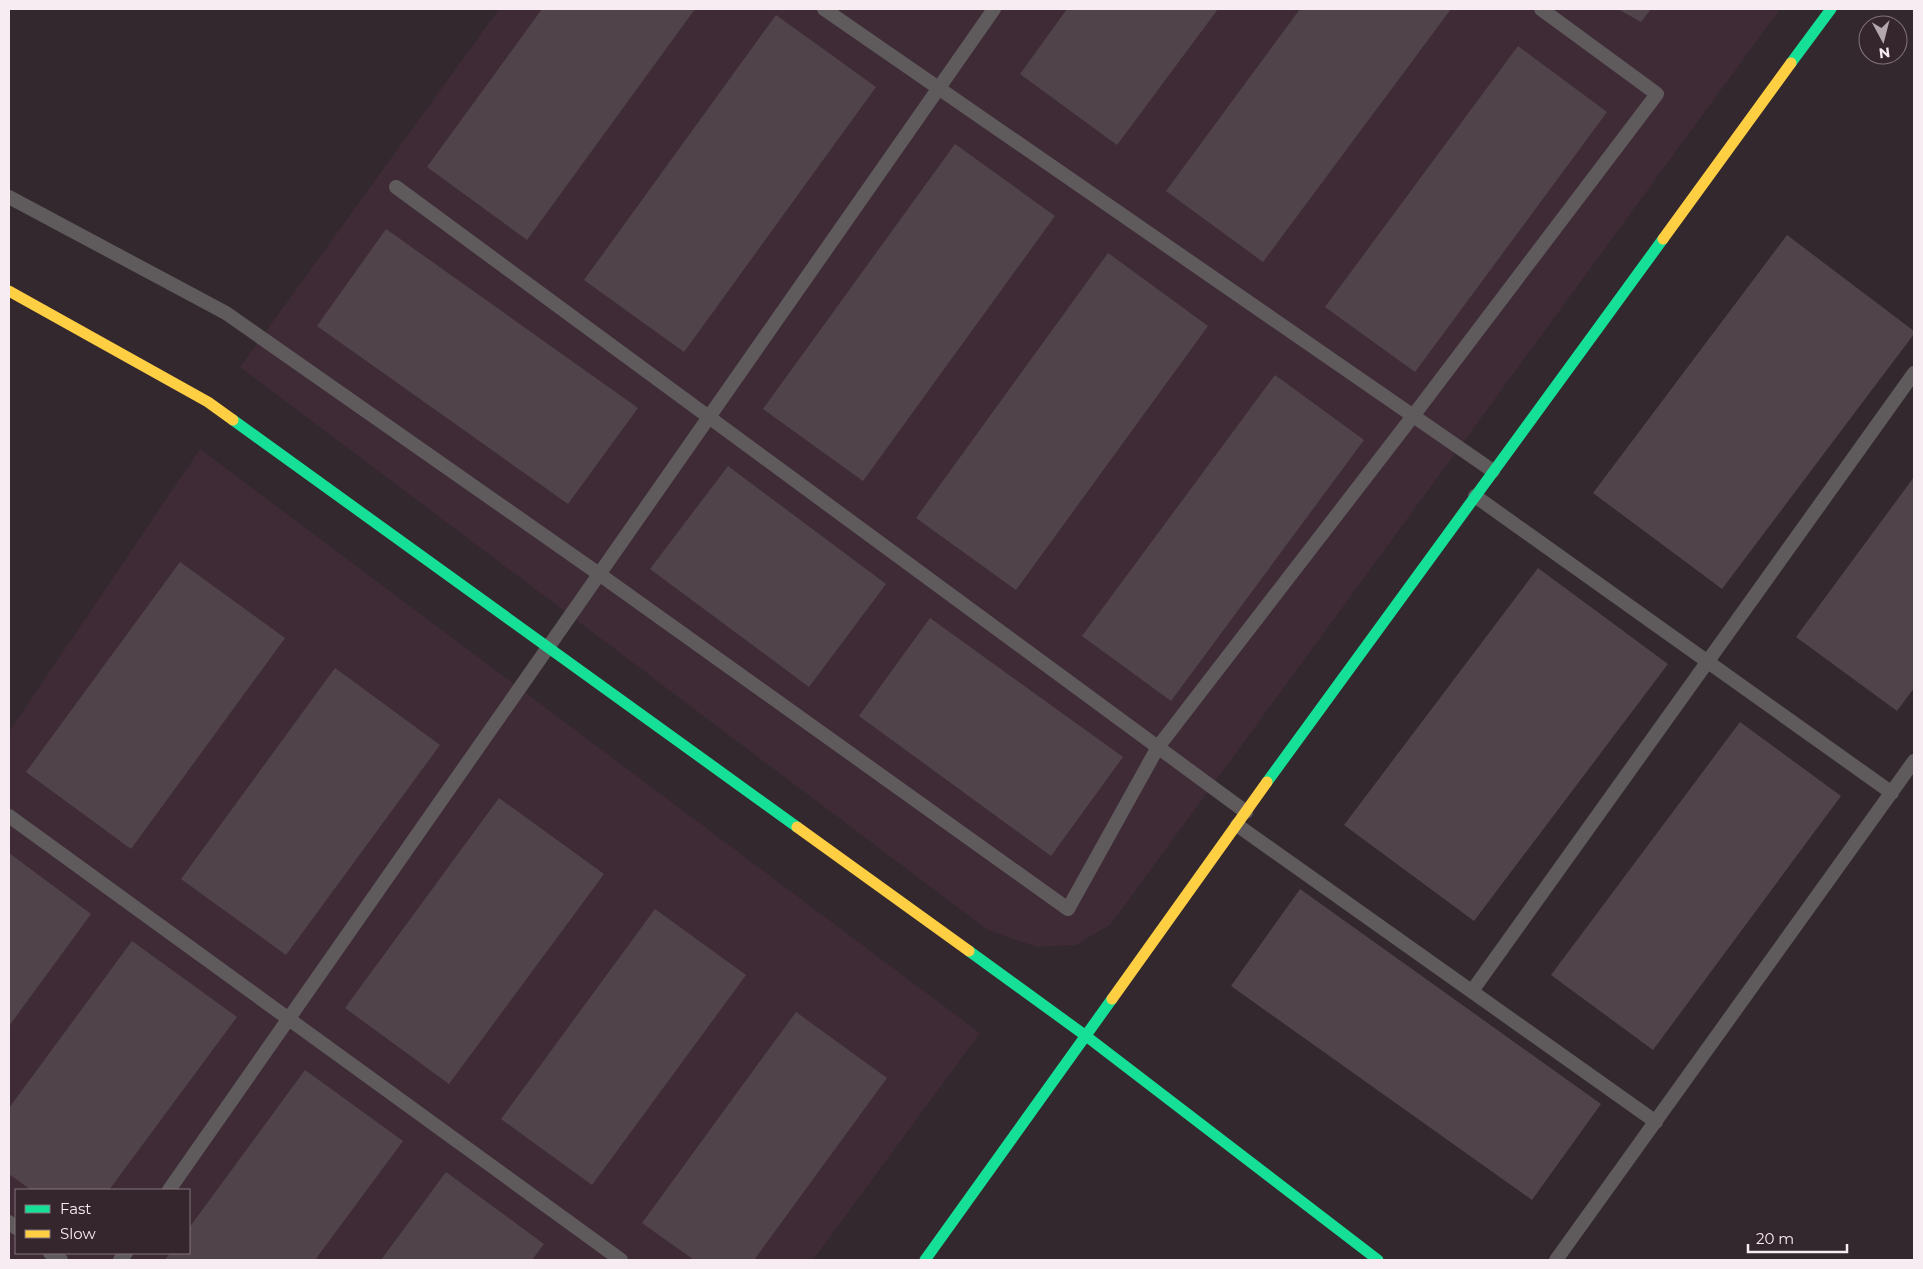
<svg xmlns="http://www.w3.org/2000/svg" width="1923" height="1269" font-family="Montserrat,sans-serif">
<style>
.built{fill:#3f2b36;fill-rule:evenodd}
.building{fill:#50444a}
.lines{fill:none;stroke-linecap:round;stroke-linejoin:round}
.lane{stroke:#5f5b5d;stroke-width:14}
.fast{stroke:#16e098;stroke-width:11}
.slow{stroke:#ffcf43;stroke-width:11}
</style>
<rect width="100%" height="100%" fill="#32282d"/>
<path class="built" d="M499 9H1780L1111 924 1076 945 1037 947 988 930 240 367Z
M200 449 980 1033 813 1260H9V732ZM16 1190H189V1253H16Z"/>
<path class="building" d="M542 9H695L527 240 427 167Z
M1067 9H1218L1117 145 1020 74Z
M1300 9H1451L1263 262 1166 191Z
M1618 9H1651L1641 22Z
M776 15 876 87 684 352 584 280Z
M1518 46 1607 112 1415 372 1325 307Z
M955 144 1055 216 863 481 763 409Z
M386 229 638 408 568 504 317 326Z
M1787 235 1914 331V334L1722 589 1593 493Z
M1108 253 1208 326 1016 590 916 518Z
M1275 375 1364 440 1171 701 1082 636Z
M728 466 886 584 809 687 650 569Z
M1914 477V688L1897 711 1796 637Z
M180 562 285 638 131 849 26 772Z
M1538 568 1668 664 1474 921 1344 825Z
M930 618 1123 757 1051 856 859 716Z
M335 668 440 745 286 955 181 879Z
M1740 722 1841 796 1653 1050 1551 975Z
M499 798 604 874 449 1084 345 1008Z
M9 853 91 914 9 1026Z
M1300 889 1601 1104 1532 1200 1231 986Z
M655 909 746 975 592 1185 501 1119Z
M132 941 237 1017 109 1190H31L9 1174V1108Z
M796 1012 887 1078 754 1260H694L642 1223Z
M305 1070 403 1141 315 1260H165L170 1253H189V1228Z
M446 1172 544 1244 532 1260H381Z"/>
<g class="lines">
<path class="lane" d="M824 9 1493 471
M396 187 1246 812
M9 197 226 313 599 574 1068 909 1158 747 1413 416 1657 94 1541 9
M1475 496 1892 793
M9 816 621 1260
M1237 825 1656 1122
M1472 991 1914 373
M169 1190 994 9
M9 1222 16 1228
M50 1253 61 1260
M120 1260 126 1253
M1556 1260 1914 761"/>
<path class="fast" d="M1791 63 1831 9
M233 420 797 827
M1267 782 1663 239
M969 951 1086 1036 1378 1260
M925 1260 1112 999"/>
<path class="slow" d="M1663 239 1791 63
M9 291 208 402 233 420
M797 827 969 951
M1112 999 1267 782"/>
</g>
<rect width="1923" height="1269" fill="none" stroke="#f7ecf1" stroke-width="20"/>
<rect x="15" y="1189" width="175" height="65" fill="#35252d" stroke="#83757b"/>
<rect x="25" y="1205" width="25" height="8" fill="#16e098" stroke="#83757b"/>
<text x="60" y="1214" font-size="15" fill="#f7ecf1">Fast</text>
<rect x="25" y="1230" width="25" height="8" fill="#ffcf43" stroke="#83757b"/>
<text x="60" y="1239" font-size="15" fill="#f7ecf1">Slow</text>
<g transform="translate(1883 40) rotate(173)"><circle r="24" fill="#35252d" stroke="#83757b"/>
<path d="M0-4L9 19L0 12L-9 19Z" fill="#b2a7ac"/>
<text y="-8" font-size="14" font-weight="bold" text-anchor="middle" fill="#f7ecf1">N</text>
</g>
<path d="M1748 1244v8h99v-8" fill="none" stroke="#f7ecf1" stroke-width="2.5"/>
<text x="1756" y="1244" font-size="15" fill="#f7ecf1" stroke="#35252d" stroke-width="4" paint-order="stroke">20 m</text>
</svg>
